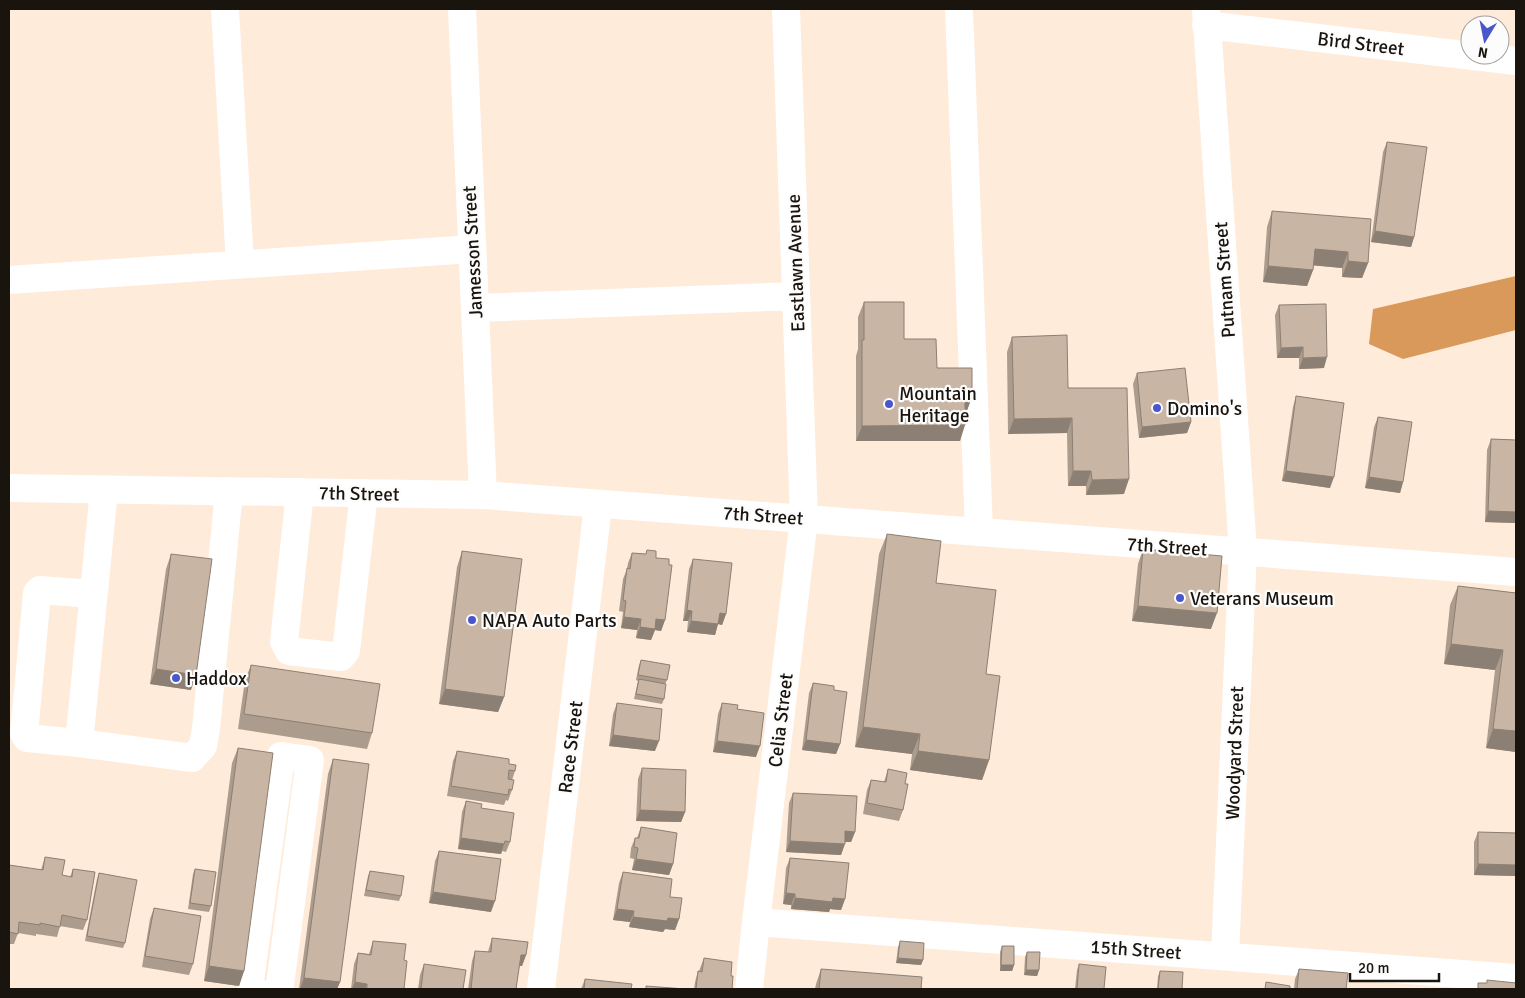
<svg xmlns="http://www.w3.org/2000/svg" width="1525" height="998" font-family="Signika,sans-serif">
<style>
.forest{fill:#d9995b}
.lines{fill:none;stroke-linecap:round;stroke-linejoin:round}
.minor{stroke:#fff;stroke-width:28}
.major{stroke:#fff;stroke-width:28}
.wall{fill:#ac9c8d}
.shaded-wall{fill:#8c7f73}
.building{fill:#c8b5a4;stroke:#8c7f73}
.poi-dot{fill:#4a56cb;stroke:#fcfcfc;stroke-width:2}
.labels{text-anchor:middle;stroke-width:4.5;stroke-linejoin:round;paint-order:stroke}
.street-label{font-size:19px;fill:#1a140e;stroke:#fcfcfc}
.poi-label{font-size:19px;fill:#1a140e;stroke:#fcfcfc;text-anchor:start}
</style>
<rect width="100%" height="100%" fill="#ffebd9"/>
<path class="forest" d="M1516 276V330L1403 359 1369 344 1373 309Z"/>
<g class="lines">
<path class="minor" d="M225 9 240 264
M462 9 483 495
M959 9 979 531
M1206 9 1243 551 1225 955
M1206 25 1516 61
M9 280 472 249
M475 308 796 296
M104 490 79 743 192 758 203 746 206 729 229 491
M300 492 284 642 289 651 341 657 346 651 364 493
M79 743 27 738 24 734 37 593 40 590 93 594
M756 922 1516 978
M253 989 250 981 281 756 310 760 280 985 277 989
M541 989 598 505
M749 989 756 922 804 518 786 9"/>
<path class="major" d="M9 488 483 495 1516 572"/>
</g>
<path class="wall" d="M1387 142 1414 237 1411 247 1371 242 1383 152Z
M1272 211 1368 263 1362 278 1342 277V268L1313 265V270L1307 286 1263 282 1267 227Z
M864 302 937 368 972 397 966 413H965L960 441H856V356L858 349V317Z
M1279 305 1324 368 1299 369V358H1277L1275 315Z
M1012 337 1068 388 1124 494 1086 495V486H1068L1067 433 1008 434 1007 352Z
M1137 373 1191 422 1187 433 1139 438 1133 384Z
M1296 396 1330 488 1282 481 1293 407Z
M1378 417 1403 482 1400 493 1365 488 1374 427Z
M1491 439 1516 440V523L1485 522 1487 450Z
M887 534 936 583 986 674 989 760 982 780 910 770 912 754 855 747 879 554Z
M1143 549 1211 629 1132 621 1138 564Z
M647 550 656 558 665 620 661 631 655 630 651 640 636 638 637 630 621 628 623 612 619 611 623 579 627 569 628 563 632 553 646 554Z
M462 551 504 697 498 712 439 704 457 567Z
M171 554 191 690 150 684 166 569Z
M693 559 726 614 722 625 718 624 715 635 687 632 688 621H683L689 569Z
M1458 586 1516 593V752L1486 748 1495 670 1444 664 1450 605Z
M641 660 667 680 665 684 664 699 662 704 634 699 638 681 636 680 639 665Z
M251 665 372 733 367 749 238 729 245 680Z
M813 683 834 690 840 744 836 754 802 750 809 693Z
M617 703 655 751 609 746 613 714Z
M722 703 737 709 756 757 713 752 718 714Z
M238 748 244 971 239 986 204 981 232 763Z
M457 751 509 764 515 771 512 780V790L508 801 506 800 504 805 447 796 453 761Z
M333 759 340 982 337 989H299L328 774Z
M642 768 685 812 681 822 636 821 638 779Z
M888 769 905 784 903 810 899 821 863 814 867 790 871 780 884 782Z
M793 793 855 832 851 842H845L841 855 786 852 789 803Z
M466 801 481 808 510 842 506 852 502 851 501 854 458 849 462 812Z
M641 827 673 864 669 875 632 870 634 859 630 858 631 848 635 838H637Z
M1478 832 1516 833V876L1474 875V842Z
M439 851 491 912 429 903 435 861Z
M45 857 62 875 70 877 73 869 87 920 83 930 60 926 57 937 36 934V936L18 933 14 944H9V865L41 870Z
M790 858 845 899 841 910 830 909 829 912 791 909V905L783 904 786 868Z
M195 869 211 906 209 912 188 909 193 874Z
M370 871 401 896 399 901 364 896 368 876Z
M623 872 670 897 679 919 675 930 665 929 663 932 629 927 630 922 613 920 619 883Z
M99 873 125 943 123 948 85 941 97 879Z
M154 908 193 964 189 975 142 967 150 919Z
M492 938 526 955 522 966H519L516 989H468L472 961 475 951 488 952 489 948Z
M373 941 404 960V989H351L354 964 358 953 369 954Z
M900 941 923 960 921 965 896 963 898 947Z
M1002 946 1014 965 1012 971H1000V952Z
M1027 952 1039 970 1037 976 1024 975 1025 957Z
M704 958 731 976 732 989H694L695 982 698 971H699Z
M424 964 463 989H418L420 975Z
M1079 964 1104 989H1075L1077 970Z
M821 969 921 989H815L816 984Z
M1299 969 1346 989H1294L1295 979Z
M1160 971 1182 989H1157L1158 976Z
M585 979 631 989H581Z"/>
<path class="shaded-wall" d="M1375 231 1414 237 1411 247 1371 242Z
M1315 249 1348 252 1342 268 1309 265Z
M1348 261 1368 263 1362 278 1342 277Z
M1268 266 1313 270 1307 286 1263 282Z
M1303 347 1299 358H1277L1281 348Z
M1327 357 1324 368 1299 369 1303 358Z
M965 397H972L966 413H959Z
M1072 418 1067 433 1008 434 1014 419Z
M1191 422 1187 433 1139 438 1142 427Z
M965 425 960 441H856L862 426Z
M1073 471H1091L1086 486H1068Z
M1286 471 1334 477 1330 488 1282 481Z
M1369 477 1403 482 1400 493 1365 488Z
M1129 479 1124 494 1086 495 1092 480Z
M1488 511 1516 512V523L1485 522Z
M1138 606 1217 613 1211 629 1132 621Z
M687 610 692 611 688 621H683Z
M720 613 726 614 722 625 718 624 715 635 687 632 691 621Z
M624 617 641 619 637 630 621 628Z
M656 619 665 620 661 631 655 630 651 640 636 638 640 627Z
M1451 644 1503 650 1495 670 1444 664Z
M156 669 196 675 191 690 150 684Z
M445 689 504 697 498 712 439 704Z
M863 727 920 734 912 754 855 747Z
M1493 729 1516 731V752L1486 748Z
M613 735 659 741 655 751 609 746Z
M806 740 840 744 836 754 802 750Z
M717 741 760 746 756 757 713 752Z
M918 751 989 760 982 780 910 770Z
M640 810 685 812 681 822 636 821Z
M845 831 855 832 851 842H841Z
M461 838 504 844 501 854 458 849Z
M790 841 845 844 841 855 786 852Z
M636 859 673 864 669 875 632 870Z
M1478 864 1516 865V876L1474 875Z
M433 892 495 901 491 912 429 903Z
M786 893 795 894 791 905 783 904Z
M795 898H833L845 899 841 910 830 909 829 912 791 909Z
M617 909 634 911 630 922 613 920Z
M633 917 668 918 679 919 675 930 665 929 663 932 629 927Z
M521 955H526L522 966H517Z
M898 958 923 960 921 965 896 963Z
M1001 965H1014L1012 971H1000Z
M209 966 244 971 239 986 204 981Z
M1026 970H1039L1037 976 1024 975Z
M304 978 340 982 337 989H300Z
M355 982 367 984 365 989H352Z"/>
<path class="building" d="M1387 142 1427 147 1414 237 1375 231Z
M1272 211 1371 219 1368 263 1348 261V252L1315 249 1313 270 1268 266Z
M864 302H904V339H936L937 368H972V397H965V425L862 426V340H864Z
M1326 304 1327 357 1303 358V347L1281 348 1279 305Z
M1067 335 1068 388H1127L1129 479 1092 480 1091 471H1073L1072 418 1014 419 1012 337Z
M1185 368 1191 422 1142 427 1137 373Z
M1296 396 1344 403 1334 477 1286 471Z
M1378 417 1412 422 1403 482 1369 477Z
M1491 439 1516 440V512L1488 511Z
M887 534 941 541 936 583 996 590 986 674 1000 676 989 760 918 751 920 734 863 727Z
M1143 549 1222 556 1217 613 1138 606Z
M647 550 656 551V558L669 559V565H672L665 620 656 619 655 629 640 627 641 619 624 617 626 601 623 600 627 568 630 569 632 553 646 554Z
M462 551 522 559 504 697 445 689Z
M171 554 212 559 196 675 156 669Z
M693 559 732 563 726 614 720 613 718 624 691 621 692 611 687 610Z
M1458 586 1516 593V731L1493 729 1503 650 1451 644Z
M641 660 670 665 667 680 638 675Z
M251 665 380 684 372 733 244 714Z
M639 679 666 684 664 699 636 694Z
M813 683 834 686V690L847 692 840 744 806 740Z
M617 703 662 709 659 741 613 735Z
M722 703 738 705 737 709 764 713 760 746 717 741Z
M238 748 273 753 244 971 209 966Z
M457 751 509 759V764L516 765 515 771 509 770 508 779 514 780 512 790 509 789 508 795 451 786Z
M333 759 369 764 340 982 304 978Z
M642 768 686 770 685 812 640 810Z
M888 769 907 773 905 784H908L903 810 867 803 871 780 886 782Z
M793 793 857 796 855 832 845 831V844L790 841Z
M466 801 482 804 481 808 514 813 510 842 505 841 504 844 461 838Z
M641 827 677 833 673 864 636 859 638 848 634 847 635 838H639Z
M1478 832 1516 833V865L1478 864Z
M439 851 501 859 495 901 433 892Z
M45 857 65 860 62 875 72 877 73 869 95 872 87 920 62 915 60 927 40 923V925L19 922 18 934 9 932V865L43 870Z
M790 858 849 863 845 899 833 898 832 902 795 898V894L786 893Z
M195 869 216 872 211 906 190 903Z
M370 871 404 876 401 896 366 890Z
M623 872 672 879 670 897 682 898 679 919 668 918 667 921 633 917 634 911 617 909Z
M99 873 137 880 125 943 87 936Z
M154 908 201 916 193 964 145 956Z
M492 938 528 942 526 955H521L516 989H471L475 951 491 952Z
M373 941 406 944 404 960 407 961 404 989H367V984L355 982 358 953 371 955Z
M900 941 924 943 923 960 898 958Z
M1002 946H1014V965H1001Z
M1027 952H1040L1039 970H1026Z
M704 958 732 962 731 976H733L732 989H696L698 971 702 972Z
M424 964 466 970 463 989H421Z
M1079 964 1106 967 1104 989H1077Z
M821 969 922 977 921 989H819Z
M1299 969 1348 973 1346 989H1297Z
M1160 971 1183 972 1182 989H1158Z
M585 979 632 984 631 989H584Z
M1487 980 1516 983V989H1478V983H1487Z
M1266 982 1290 986V989H1265Z
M646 986 685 989H646Z"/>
<g class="poi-dot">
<circle cx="889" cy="404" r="5"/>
<circle cx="1157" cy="408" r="5"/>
<circle cx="1180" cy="598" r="5"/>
<circle cx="472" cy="620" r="5"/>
<circle cx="176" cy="678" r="5"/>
</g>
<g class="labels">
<g class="street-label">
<text transform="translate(1361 43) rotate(7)" y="7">Bird Street</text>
<text transform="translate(472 252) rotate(-93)" y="7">Jamesson Street</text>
<text transform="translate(795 263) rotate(-92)" y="7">Eastlawn Avenue</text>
<text transform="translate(1224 280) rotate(-94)" y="7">Putnam Street</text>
<text transform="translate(359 493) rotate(1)" y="7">7th Street</text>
<text transform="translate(763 515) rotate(4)" y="7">7th Street</text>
<text transform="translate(1167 546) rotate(4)" y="7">7th Street</text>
<text transform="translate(780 720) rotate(-83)" y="7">Celia Street</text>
<text transform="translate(570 747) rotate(-83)" y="7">Race Street</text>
<text transform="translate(1234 753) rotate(-88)" y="7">Woodyard Street</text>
<text transform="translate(1136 949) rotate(4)" y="7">15th Street</text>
</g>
<g class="poi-label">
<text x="899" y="400">Mountain<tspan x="899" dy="22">Heritage</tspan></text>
<text x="1167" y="415">Domino's</text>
<text x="1190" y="605">Veterans Museum</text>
<text x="482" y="627">NAPA Auto Parts</text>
<text x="186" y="685">Haddox</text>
</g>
</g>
<rect width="1525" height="998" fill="none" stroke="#1a140e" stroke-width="20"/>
<g transform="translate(1485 40) rotate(190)"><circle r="24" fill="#fcfcfc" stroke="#a29f9d"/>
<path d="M0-4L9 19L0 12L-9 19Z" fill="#4a56cb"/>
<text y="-8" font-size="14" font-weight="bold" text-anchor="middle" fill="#1a140e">N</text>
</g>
<path d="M1350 973v8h89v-8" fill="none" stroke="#1a140e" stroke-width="2.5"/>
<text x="1358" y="973" font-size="15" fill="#1a140e" stroke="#fcfcfc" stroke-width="4" paint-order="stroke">20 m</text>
</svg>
